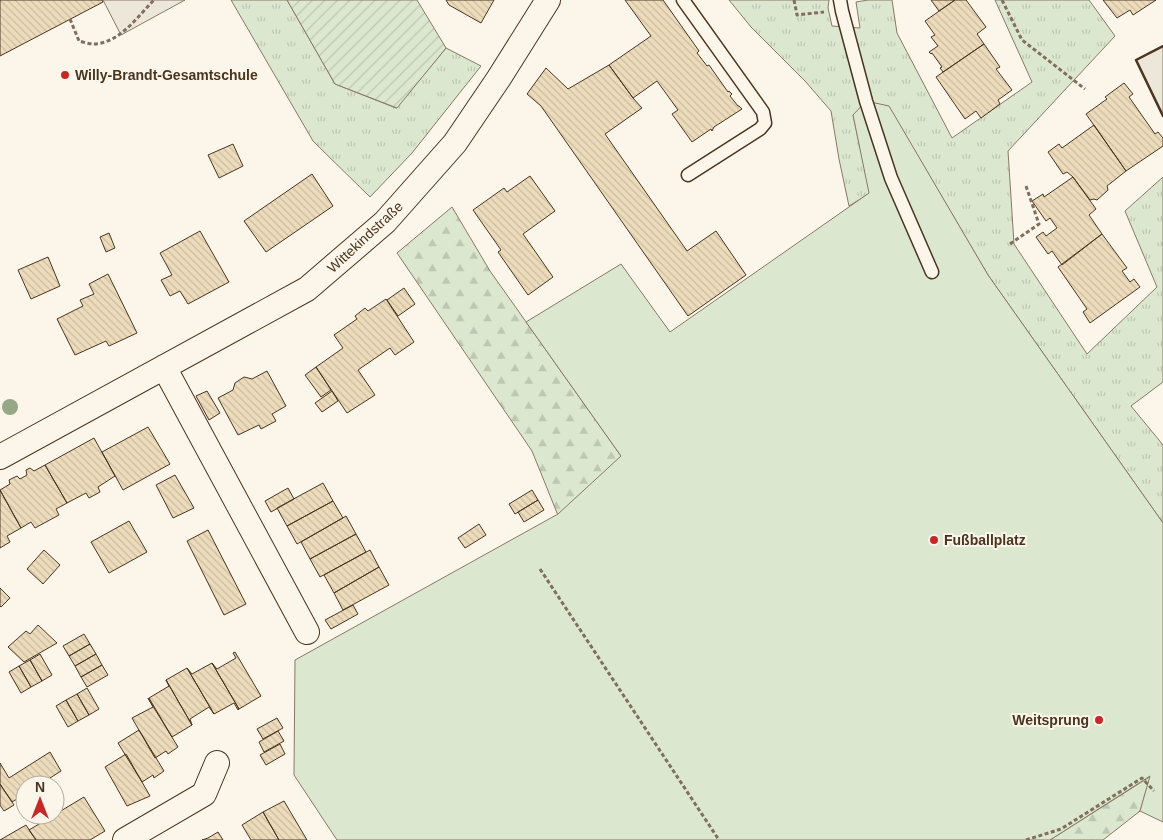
<svg xmlns="http://www.w3.org/2000/svg" width="1163" height="840" font-family="Arial,sans-serif">
<style>
.grass{fill:url(#grass-tufts);stroke:#887966}
.forest{fill:url(#forest-firs);stroke:#887966}
.garden{fill:url(#garden-furrows);stroke:#887966}
.pitch{fill:#dce7d0;stroke:#887966}
.parking{fill:#ede7d9;stroke:#887966}
.building{fill:url(#building-back-hatch);stroke:#4a3520}
.lines{fill:none;stroke-linecap:round;stroke-linejoin:round}
.lane-casing{stroke:#4a3520;stroke-width:15}
.street-casing{stroke:#4a3520;stroke-width:26}
.path{stroke:#7f6f5c;stroke-width:3;stroke-dasharray:4 2.5;stroke-linecap:butt}
.lane{stroke:#fbf6e9;stroke-width:12}
.street{stroke:#fbf6e9;stroke-width:24}
.wall{stroke:#4a3520;stroke-width:2.5}
.tree{fill:#96a887}
.poi-dot{fill:#c62828;stroke:#fbf6e9;stroke-width:2}
.labels{text-anchor:middle;stroke-width:4;stroke-linejoin:round;paint-order:stroke}
.poi-label{font-size:14px;font-weight:bold;fill:#4a3520;stroke:#fbf6e9;text-anchor:start}
.street-label{font-size:14px;fill:#4a3520;stroke:#fbf6e9}
</style>
<defs>
<pattern id="grass-tufts" width="24" height="20" patternUnits="userSpaceOnUse" patternTransform="scale(1.25)"><rect width="24" height="20" fill="#dce7d0"/><path d="M3 7l-1-3M5 7V3M7 7l1-3M15 17l-1-3M17 17v-4M19 17l1-3" fill="none" stroke="#bec7b2"/></pattern>
<pattern id="forest-firs" width="22" height="20" patternUnits="userSpaceOnUse" patternTransform="scale(1.25)"><rect width="22" height="20" fill="#dce7d0"/><path d="M5 1l3.5 6h-7zM16 11l3.5 6h-7z" fill="#bec7b2"/></pattern>
<pattern id="garden-furrows" width="10" height="10" patternUnits="userSpaceOnUse" patternTransform="scale(1.25)"><rect width="10" height="10" fill="#dce7d0"/><path d="M-1 1l2-2M0 10L10 0M9 11l2-2" fill="none" stroke="#bec7b2"/></pattern>
<pattern id="building-back-hatch" width="6" height="6" patternUnits="userSpaceOnUse" patternTransform="scale(1.25)"><rect width="6" height="6" fill="#ecdcbc"/><path d="M-1 5l2 2M0 0l6 6M5-1l2 2" fill="none" stroke="#ccbda1"/></pattern>
</defs>
<rect width="100%" height="100%" fill="#fbf6e9"/>
<path class="grass" d="M231 0H287L335 84 396 108 446 48 481 66 412 153 370 197 313 141Z
M729 0H829L828 8 832 26 860 28 856 2 868 0H892L897 33 952 138 1032 82 995 0H1089L1115 36 1008 151 1014 244 1087 354 1157 287 1125 211 1163 177V382L1131 406 1163 445V523L988 275 889 107 853 115 870 193 849 206 839 159 831 111 805 81 751 27Z"/>
<path class="forest" d="M452 207 490 271 621 456 572 550 532 451 397 253Z
M1151 776 1140 811 1103 840H1050Z"/>
<path class="garden" d="M287 0H417L446 48 397 108 335 84Z"/>
<path class="pitch" d="M866 101 889 106 988 275 1163 523V822L1140 811 1150 776 1050 840H337L294 775 295 660 558 514 621 456 526 322 621 264 670 332 869 193 853 115Z"/>
<path class="parking" d="M103 0H185L121 35Z
M1163 46V116L1136 60Z"/>
<path class="building" d="M0 0H102L103 2 0 56Z
M446 0H494L481 23 449 5Z
M625 0H663L699 51 697 53 707 66 709 65 728 92 729 91 732 94 730 96 738 106H739L742 109 714 127 712 131 711 129 692 142 672 114 678 110 657 81 633 98 609 65 651 36Z
M931 0H955L939 11Z
M955 0H966L986 27 977 34 984 44 943 72 940 68 942 67 932 53 931 54 929 52 938 46 931 37 935 35 925 21Z
M1103 0H1156L1133 15 1130 10 1117 18Z
M984 44 1000 67 996 69 1012 90 998 100 1000 104 981 118 976 111 965 119 936 77Z
M609 65 633 98 642 108 605 134 687 251 716 231 746 275 688 316 541 106 527 94 546 68 568 89Z
M1124 83 1133 94 1129 97 1155 134 1158 132 1163 138V146L1126 171 1086 114 1107 99 1105 97Z
M1094 125 1126 171 1107 186 1108 190 1097 200 1094 199 1090 200 1073 177 1067 172 1063 174 1048 152 1059 144 1062 148Z
M233 144 243 166 219 178 208 155Z
M312 174 333 206 266 252 244 221Z
M530 176 555 211 523 234 553 277 528 295 498 252 501 250 473 210 504 188 507 192Z
M1073 177 1096 209 1089 215 1102 234 1062 265 1052 251 1048 254 1036 237 1043 232 1046 236 1057 228 1050 218 1046 221 1032 201 1043 194 1044 197Z
M200 231 229 282 188 304 180 291 170 296 161 280 172 275 160 253Z
M109 233 115 248 106 252 100 237Z
M1102 234 1127 268 1122 271 1130 282 1134 279 1140 287 1090 323 1083 312 1087 309 1058 267Z
M48 257 60 286 31 299 18 270Z
M108 274 137 333 109 346 106 341 75 355 57 319 83 306 80 300 94 294 89 284Z
M404 288 415 304 398 316 387 300Z
M386 299 414 342 395 355 390 348 358 370 375 395 347 413 316 367 343 348 334 335 357 319 355 316 365 308 368 311Z
M316 367 331 390 321 397 305 375Z
M267 371 286 406 272 414 276 421 261 429 259 425 238 435 218 398 233 390 235 383 244 377 252 379Z
M207 391 220 413 209 420 196 396Z
M332 391 338 401 322 412 315 403Z
M148 427 170 464 123 490 102 452Z
M94 438 115 476 98 487 100 492 89 498 86 493 67 503 45 465Z
M45 465 67 503 56 509 59 515 35 528 31 522 21 528 0 490 10 484 9 480 17 476 20 479 27 475 26 470 30 468 34 471Z
M175 475 194 508 173 518 156 485Z
M323 483 333 501 287 526 277 508Z
M288 488 294 499 271 512 265 501Z
M0 490 21 528 7 536 10 542 0 548Z
M532 490 538 500 515 514 509 504Z
M538 500 544 510 524 522 518 512Z
M333 501 343 518 297 544 287 526Z
M346 516 356 534 310 559 301 542Z
M129 521 147 552 109 573 91 542Z
M479 524 486 535 465 548 458 538Z
M208 530 246 604 224 615 187 541Z
M356 534 366 552 320 577 310 559Z
M44 550 60 565 43 584 27 569Z
M370 550 379 567 334 593 324 575Z
M379 567 389 585 343 610 334 593Z
M0 588 10 598 1 607 0 606Z
M353 605 358 614 331 629 325 620Z
M38 625 57 643 24 662 8 647 26 631 30 634Z
M84 634 90 644 69 656 63 646Z
M90 644 96 654 75 666 69 656Z
M235 652 261 696 239 709 212 663 217 669 236 658 233 653Z
M40 654 52 675 42 681 30 660Z
M96 654 102 665 81 677 75 666Z
M30 660 42 681 31 687 19 666Z
M212 663 239 709 238 710 234 703 214 714 187 668 192 674Z
M102 665 108 675 87 687 81 677Z
M19 666 31 687 21 693 9 672Z
M187 668 214 714 209 707 190 719 192 725 166 680Z
M166 680 192 725 172 737 149 698 169 686Z
M87 688 99 709 89 715 77 694Z
M77 694 89 715 78 721 66 700Z
M148 698 178 747 168 754 166 751 155 758 132 718 153 707Z
M66 700 78 721 68 727 56 706Z
M277 718 283 728 263 739 257 729Z
M139 730 164 771 154 778 153 775 142 782 118 743Z
M278 731 284 741 264 752 259 742Z
M280 744 285 754 266 765 260 755Z
M50 752 61 771 39 785H25V794L12 802 0 784V763L9 778Z
M126 754 150 796 127 806 105 767Z
M0 784 14 805 4 811 0 805Z
M84 797 105 831 90 840H36L29 830Z
M284 801 307 840H279L263 812Z
M263 812 279 840H251L242 825Z
M26 825 36 840H0Z
M218 832 223 840H202L208 838Z"/>
<g class="lines">
<g class="lane-casing">
<path id="lane" d="M683 0 763 112 765 123 760 129 688 175
M840 0 842 11 866 101 891 178 932 272"/>
</g>
<g class="street-casing">
<path id="street" d="M164 367 307 632
M0 457 307 289 385 222 455 143 499 78 548 0
M125 840 204 794 217 763"/>
</g>
<path class="path" d="M794 0 797 15 824 12
M1002 0 1022 40 1085 89
M70 19 79 41C83 42 89 44 94 44 120 43 137 17 154 0
M1010 244 1039 224 1026 186
M540 569 719 840
M1026 840 1061 829 1142 778 1154 791"/>
<use href="#lane" class="lane"/>
<use href="#street" class="street"/>
<path class="wall" d="M1163 46 1136 60 1163 116"/>
</g>
<circle class="tree" cx="10" cy="407" r="8"/>
<g class="poi-dot">
<circle cx="65" cy="75" r="5"/>
<circle cx="934" cy="540" r="5"/>
<circle cx="1099" cy="720" r="5"/>
</g>
<g class="labels">
<g class="poi-label">
<text x="75" y="80">Willy-Brandt-Gesamtschule</text>
<text x="944" y="545">Fußballplatz</text>
<text x="1089" y="725" text-anchor="end">Weitsprung</text>
</g>
<g class="street-label">
<text transform="translate(365 237) rotate(-43)" y="5">Wittekindstraße</text>
</g>
</g>
<g transform="translate(40 800)"><circle r="24" fill="#fbf6e9" stroke="#b4a999"/>
<path d="M0-4L9 19L0 12L-9 19Z" fill="#c62828"/>
<text y="-8" font-size="14" font-weight="bold" text-anchor="middle" fill="#4a3520">N</text>
</g>
</svg>
